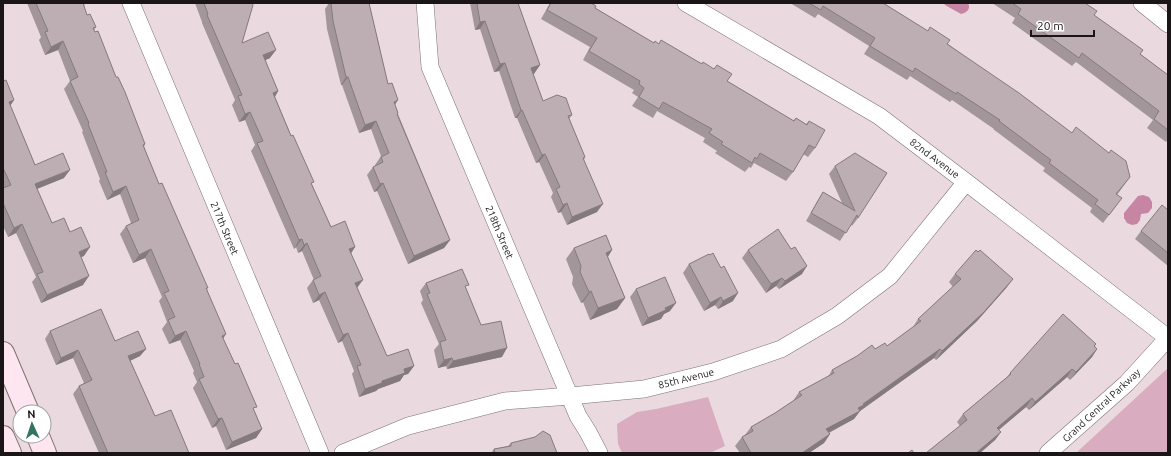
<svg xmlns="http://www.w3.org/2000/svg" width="1171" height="456" font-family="Ubuntu,sans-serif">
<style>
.green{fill:#d9adbf}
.water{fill:#c685a2}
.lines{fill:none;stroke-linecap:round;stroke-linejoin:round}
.street-casing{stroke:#7e7176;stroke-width:18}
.secondary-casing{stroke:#7e7176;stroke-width:24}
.street{stroke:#fff;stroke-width:17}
.secondary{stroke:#fde6f0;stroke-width:22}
.wall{fill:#a3969b}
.shaded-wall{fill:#847a7e}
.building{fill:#bdaeb4;stroke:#847a7e}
.labels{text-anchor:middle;stroke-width:3;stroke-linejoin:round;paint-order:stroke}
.street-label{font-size:10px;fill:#1a1517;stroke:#fff}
</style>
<rect width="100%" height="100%" fill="#eadae0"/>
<path class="green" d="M1168 368V453H1076Z
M708 397 725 446 710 453H622L618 444 617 424 637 412 656 409Z"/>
<path class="water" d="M944 3H968C971 9 967 13 961 14L945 5Z
M1143 195 1149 197 1152 202V208L1148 213 1141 214 1140 220 1137 224 1132 225 1127 223 1124 218V213L1138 196Z"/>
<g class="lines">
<g class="street-casing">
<path id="street" d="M131 3 320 453
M425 3 430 67 578 416 588 432 599 453
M686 3 879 116 966 182 1168 338
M1142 3 1168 24
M343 453 408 426 505 401 570 396 644 389 713 372 781 349 837 316 890 276 966 182
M1048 453 1127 383 1168 338"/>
</g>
<g class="secondary-casing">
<path id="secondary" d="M3 353 28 412
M38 436 45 453
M3 437 10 453"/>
</g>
<use href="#street" class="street"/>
<use href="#secondary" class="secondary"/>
</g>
<path class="wall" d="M27 3H85L84 6 87 15 96 27 94 30 116 77 145 144 144 147 159 184 207 289 223 338 262 429 256 438 226 450 216 426 212 428 193 388 197 382 193 373 194 371 180 340 169 344 162 329 167 322 159 301 162 297 145 258 133 263 120 234 126 226 131 223 120 194 107 200 99 181 100 179 82 132 83 131 64 89 70 81 58 50 45 55 39 40 41 37Z
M195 3H252L242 43 270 58 265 60 278 91 275 97 312 185 331 227 355 247 351 253 357 288 387 356 414 366 408 374 404 375 400 381 378 389 376 391 359 397 352 374 354 371 342 341 338 343 319 300 313 303 307 288 313 280H314L302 251 298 253 296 247 294 249 251 151 255 145 245 120 239 122 232 105 235 100 202 23V22Z
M329 3H369L388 84 398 114 450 240 444 248 408 264 377 191 374 192 367 175 373 167 375 166V165L381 156 371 129 359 133 342 85H341L327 29 325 9Z
M470 3H518L540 65 533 74 543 101 572 115 569 119 585 157 584 160 597 212 567 225 561 212 558 213 551 197 553 193 539 162 536 163 517 118H515L499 71 494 72 480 29 475 30Z
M550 3H591L595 8 654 43 727 81 793 121 796 118 806 124 809 121 815 148 808 157 803 154 793 172 786 181 754 163 751 168 749 167 745 172 715 153 717 151 703 142 705 138 657 111 653 118 632 106 638 97 632 93 634 90 583 60 590 47 541 19Z
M790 3H883L948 44 1130 177 1117 195 1116 206 1103 223 1090 212 1092 208 1043 171 1045 168 993 129H994L952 100 950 102 910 76 907 80 864 54 869 46 818 14 815 18Z
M992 3H1085L1094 15 1140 54 1168 75V139L1166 142 1147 128 1153 120 1076 62 1072 66 1012 23 1015 18Z
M3 81 14 100 10 106 35 165 64 178 37 189 52 223 70 232 84 256 81 257 83 285 41 303 32 282 36 277 16 233 8 237 3 226Z
M835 166 858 218 852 226 851 224 840 241 806 221 818 200 823 192 842 203 829 174Z
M1168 210V266L1135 239 1141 231Z
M574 248 612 250 608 257 625 298 617 309 590 320 583 302 581 303 572 284 573 277 566 259Z
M748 250 802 274 779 289 776 286 766 293 742 258Z
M689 264 733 301 718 309 715 305 704 311 683 273Z
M955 274 1007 287 977 321 936 360 934 358 860 411 854 419 829 433 830 434 824 443 809 453H740L735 446 742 437 745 435 751 427 775 413 793 401 799 392 828 377 832 370 875 349 887 346 913 327 918 319 953 287 949 282Z
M426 283 466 289 481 325 502 357 447 369 446 366 438 368 434 350 439 344 421 303 423 300 420 291Z
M636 289 670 311 664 314 661 319 642 326 630 297Z
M50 331 115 341 146 349 140 356 130 361 155 416 189 453H99L73 394 79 386 84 383 73 358 56 365 45 339Z
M1095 346 1097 349 1092 357 1070 380 1067 377 1029 410 1026 407 999 430 1001 432 995 440 980 453H926L960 426 957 422 963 414 1007 377 1010 373Z
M511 443 557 453H491L494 449 508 446Z"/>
<path class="shaded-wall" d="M485 21 480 29 475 30 480 22Z
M63 41 58 50 45 55 51 47Z
M276 50 270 58 257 64 263 55Z
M505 63 499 71 494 72 500 64Z
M540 65 534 74 525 77 531 68Z
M346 77H348L342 85H341Z
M278 91 273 100V93Z
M14 100 8 109 9 102Z
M398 100 393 108 394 102Z
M521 110H522L517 118H515Z
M250 112 245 120 239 122 245 114Z
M376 121 371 129 359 133 365 125Z
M545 154 539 162 536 163 542 155Z
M70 170 64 178 29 192 35 184Z
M383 183 377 191 374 192 380 184Z
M126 186 120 194 107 200 113 192Z
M567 203 561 212 558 213 563 205Z
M603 204 597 212 567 225 572 217Z
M22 224 16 233 8 237 14 228Z
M302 239 296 247 294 249 299 240Z
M450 240 444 248 408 264 414 256Z
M307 243 302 251 298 253 304 245Z
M90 247 84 256 73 260 79 252Z
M355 247 350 255 349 249Z
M151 249 145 258 133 263 139 255Z
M612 250 604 262 606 253Z
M807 266 802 274 779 289 785 281Z
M89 276 83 285 41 303 47 295Z
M782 278 776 286 766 293 771 284Z
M1013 279 1007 287 977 321 936 360 942 351Z
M363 280 357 288 355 283Z
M591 291 583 302 581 303 589 292Z
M325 292 319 300 313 303 319 295Z
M738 293 733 301 718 309 723 301Z
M721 297 715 305 704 311 710 303Z
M625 298 617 309 590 320 598 308Z
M676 303 670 311 664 314 661 319 642 326 648 318 665 308Z
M186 331 180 340 169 344 175 336Z
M348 333 342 341 338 343 343 335Z
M226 334 221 342 222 336Z
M507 348 502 357 447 369 453 361Z
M146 349 140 356 123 364 128 356Z
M940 349 934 358 860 411 854 419 820 437 826 429 858 408Z
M1097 349 1092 357 1070 380 1076 372Z
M78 350 73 358 56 365 61 358Z
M452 358 446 366 438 368 444 360Z
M414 366 408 374 404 375 400 381 378 389 376 391 359 397 365 389 404 369Z
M1072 369 1067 377 1029 410 1035 402Z
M1032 398 1026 407 991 436 997 428Z
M222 418 216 426 212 428 218 419Z
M262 429 256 438 226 450 232 442Z
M1001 432 995 440 980 453H976Z
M830 434 824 443 809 453H802Z"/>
<path class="building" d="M36 3H83L87 15 90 14 96 27 93 28 95 32 98 31 116 77H118L125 92 145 144 143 145 159 184 162 183 208 288H206L226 334 222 336 235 364 238 363 257 407 253 408 262 429 232 442 222 418 218 419 199 379 204 377 199 364H200L186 331 175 336 168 320 175 317 164 293 169 291 151 249 139 255 126 226 139 220 126 186 113 192 105 172H107L88 124 89 123 70 81 78 77 63 41 51 47 45 32 48 31Z
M204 3H252L253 5 242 43 268 32 276 50 263 55 278 91 273 93 291 136 293 135 314 182 311 183 331 227 345 221 355 247 349 249 363 280 355 283 387 356 408 349 414 366 404 369 405 373 382 381V383L365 389 357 366 361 365 348 333 343 335 325 292 319 295 313 280 321 276 307 243 304 245 302 239 299 240 257 143 263 141 250 112 245 114 238 96 242 95 207 15 208 14Z
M331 3H369L388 84 392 83 398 100 394 102 398 113 397 114 450 240 414 256 383 183 380 184 373 167 383 162 381 157 389 153 376 121 365 125 348 77H346L333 21Z
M477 3H518L540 65 531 68 543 101 557 95 566 98 572 115 568 116 585 157 583 158 603 204 572 217 567 203 563 205 556 189 560 187 545 154 542 155 522 110H521L505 63 500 64 485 21 480 22Z
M551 3H591L596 6 595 8 654 43 655 41 659 44 661 40 702 64 703 62 714 69 717 65 732 74 727 81 794 121 796 118 807 125 809 121 825 130 815 148 809 145 793 172 760 153 757 159 755 157 752 163 721 144 723 142 709 133 712 129 663 102 659 109 639 97 644 88 639 84 640 81 589 51 597 38 547 10Z
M809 3H883L928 31 930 27 950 40 947 44 1019 93 1072 133 1076 127 1109 153 1111 150 1126 161 1130 177 1116 194 1122 198 1109 215 1095 204 1098 200 1049 163 1051 160 999 121 1000 120 957 92 956 94 915 68 913 72 870 46 875 38 823 6 821 10Z
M1012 3H1085L1097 11 1094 15 1143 50 1140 54 1168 75V130L1154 119 1159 111 1082 53 1079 58 1018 14 1021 9Z
M6 80 14 100 9 102 35 165 63 153 70 170 35 184 52 223 64 218 70 232 81 227 90 247 79 252 89 276 47 295 37 274 43 272 22 224 14 228 3 203V188L11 185 3 168V81Z
M855 153 887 173 858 218 857 215 846 233 811 213 823 192 855 211 835 166Z
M1162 205 1168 210V253L1141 231Z
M778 229 791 249 795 247 807 266 785 281 782 278 771 284 748 250Z
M606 235 612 250 606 253 625 298 598 308 591 291 589 292 580 272 581 266 574 248Z
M976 250 978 252 980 250 1013 279 984 312 942 351 940 349 863 404 864 405 858 408 860 411 826 429 830 434 802 453H751L742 437 753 431 751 427 775 413 802 395 799 392 834 373 832 370 857 356 872 345 875 349 885 343 887 346 921 321 918 319 961 279 955 274Z
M713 253 721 268 724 266 738 293 723 301 721 297 710 303 689 264 709 254 710 255Z
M462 269 469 285 465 286 481 325 501 321 507 348 453 361 452 358 444 360 440 342 446 340 427 294 430 293 426 283Z
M665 277 676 303 665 308 666 310 648 318 636 289Z
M101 309 115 341 138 331 146 349 128 356 155 416 171 410 189 453H108L79 386 92 380 78 350 61 358 50 331Z
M1063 314 1096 344 1094 346 1097 349 1076 372 1072 369 1035 402 1032 398 997 428 1001 432 976 453H926L967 420 963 414 1011 374 1010 373Z
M543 431 550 435 557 453H495L494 449 511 446V443L535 437Z
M912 450 914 453H908Z"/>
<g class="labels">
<g class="street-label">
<text transform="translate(935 158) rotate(37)" y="4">82nd Avenue</text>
<text transform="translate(225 228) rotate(67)" y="4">217th Street</text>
<text transform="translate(500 232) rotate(67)" y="4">218th Street</text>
<text transform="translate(686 378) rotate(-14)" y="4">85th Avenue</text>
<text transform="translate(1101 405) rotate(-43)" y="4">Grand Central Parkway</text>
</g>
</g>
<rect width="1171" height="456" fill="none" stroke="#1a1517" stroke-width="8"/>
<g transform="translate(32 424) rotate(357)"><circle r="19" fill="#ffffff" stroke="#a3a1a2"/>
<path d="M0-3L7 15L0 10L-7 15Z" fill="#337360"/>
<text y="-6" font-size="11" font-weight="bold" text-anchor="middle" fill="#1a1517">N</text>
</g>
<path d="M1031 30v6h63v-6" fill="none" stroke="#1a1517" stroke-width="2"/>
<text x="1037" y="30" font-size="12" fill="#1a1517" stroke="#ffffff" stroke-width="3" paint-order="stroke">20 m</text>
</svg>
